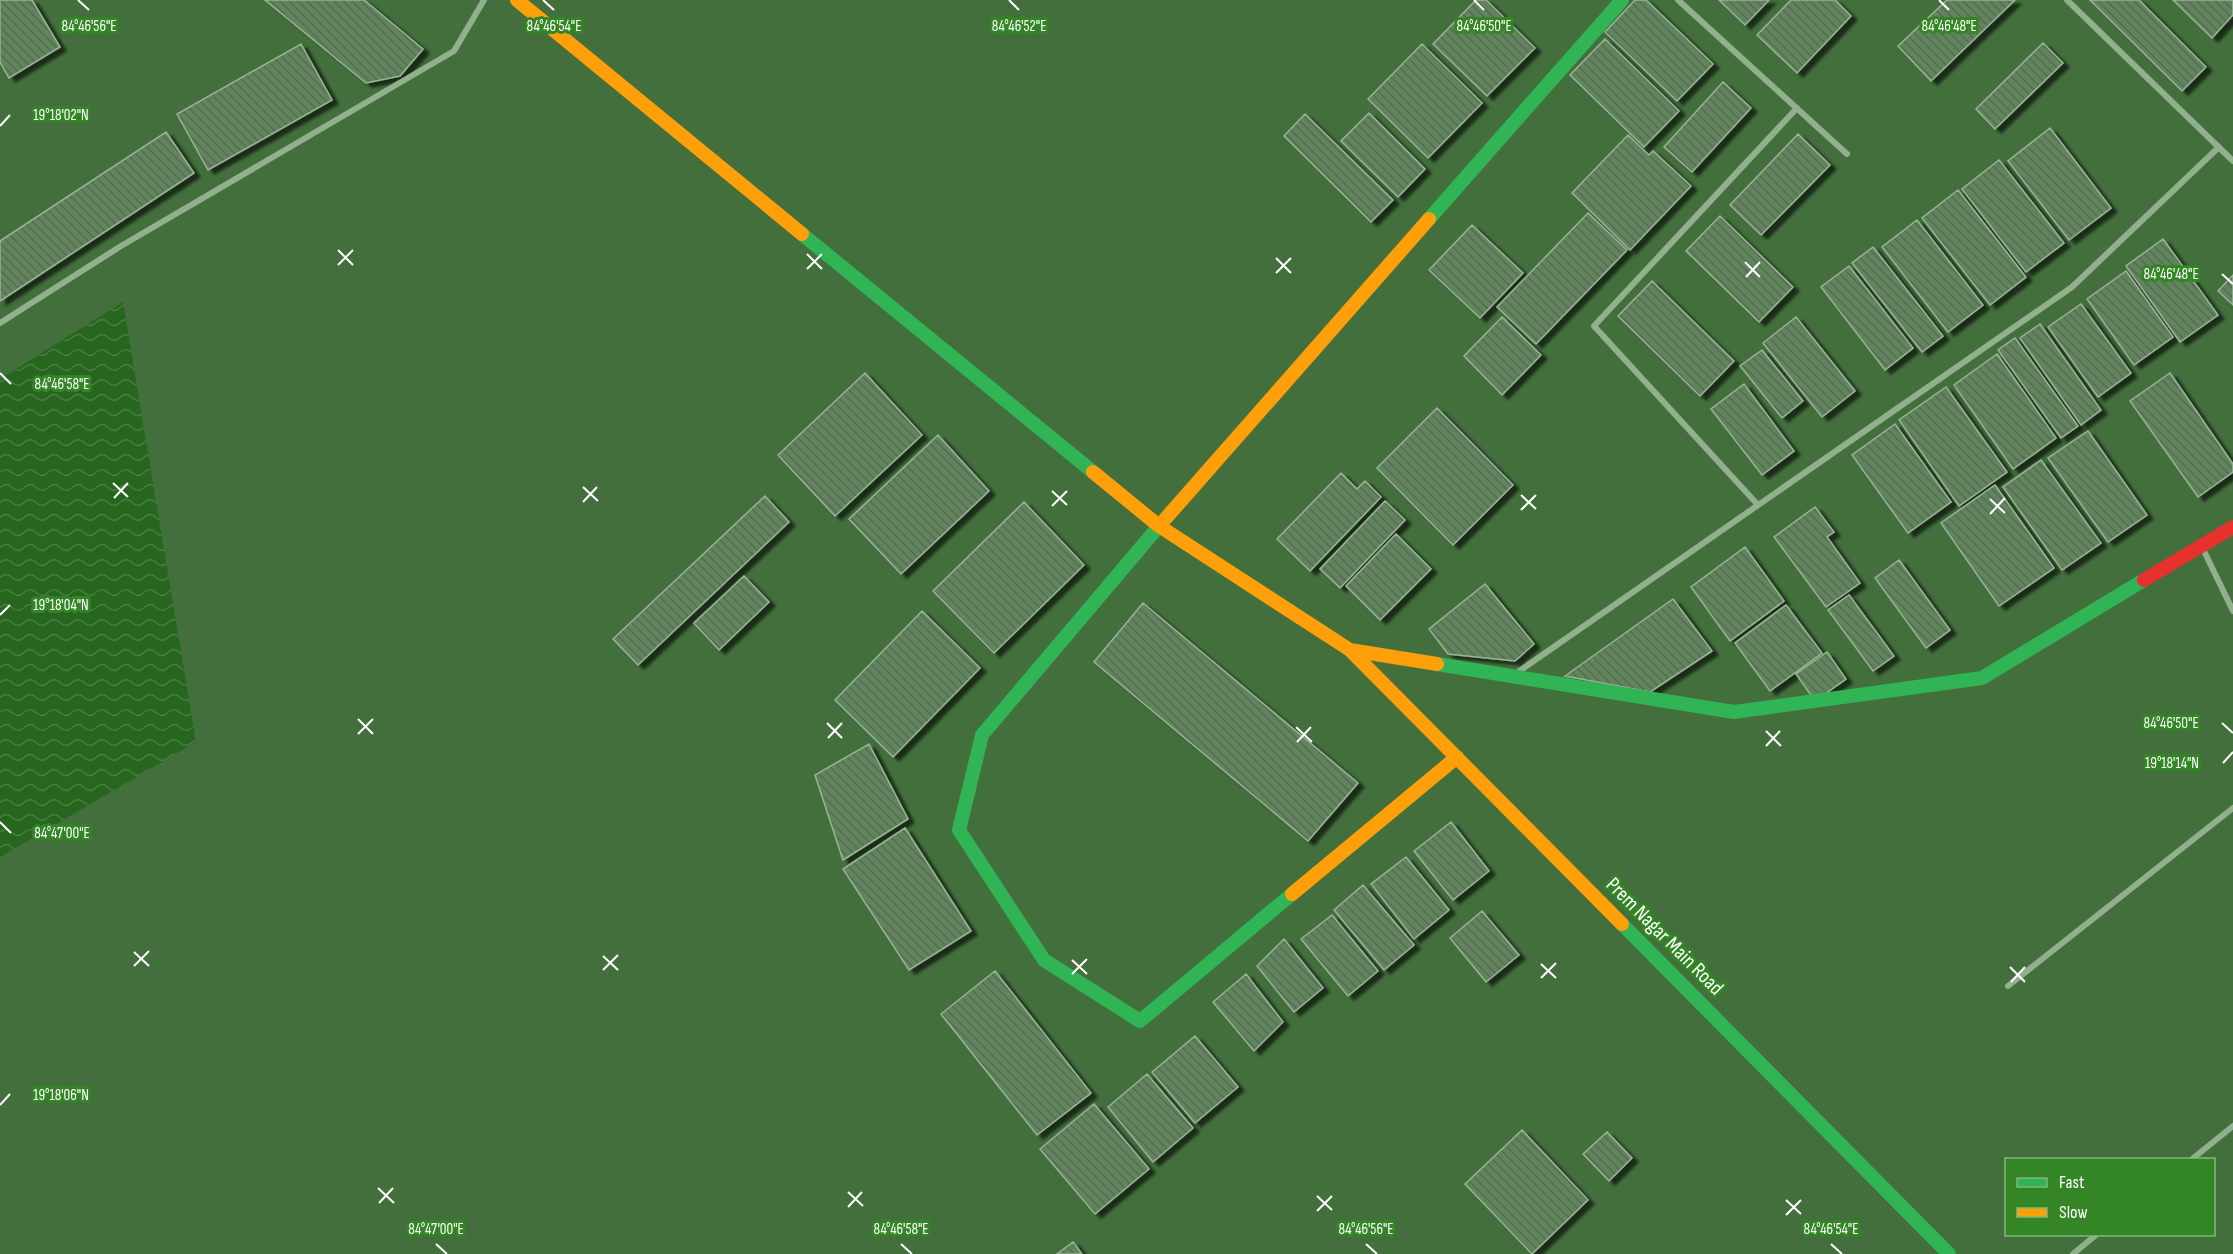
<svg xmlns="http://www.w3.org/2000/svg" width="2233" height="1254" font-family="'Sofia Sans Condensed',sans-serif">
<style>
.water{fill:url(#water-waves)}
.building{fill:url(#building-back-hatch);stroke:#99b396;stroke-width:1.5;filter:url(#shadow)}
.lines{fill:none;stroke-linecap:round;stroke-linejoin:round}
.street{stroke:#92af8e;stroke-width:6}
.fast{stroke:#30b455;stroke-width:14}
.slow{stroke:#ff9f0a;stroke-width:14}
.jam{stroke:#e5322d;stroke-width:14}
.ticks{fill:none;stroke:#fff;stroke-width:2}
.labels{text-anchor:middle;stroke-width:6;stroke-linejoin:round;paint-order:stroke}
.street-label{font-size:21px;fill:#fff;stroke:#338526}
.ticks-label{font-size:15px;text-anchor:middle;fill:#fff;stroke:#338526;stroke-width:6;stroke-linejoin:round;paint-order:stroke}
</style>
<defs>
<pattern id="water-waves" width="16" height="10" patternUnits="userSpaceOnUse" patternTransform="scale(1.5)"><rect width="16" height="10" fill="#27661e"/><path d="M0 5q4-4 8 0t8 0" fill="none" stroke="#477d40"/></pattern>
<pattern id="building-back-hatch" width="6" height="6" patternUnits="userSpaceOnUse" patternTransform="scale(1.5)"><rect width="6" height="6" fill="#61845c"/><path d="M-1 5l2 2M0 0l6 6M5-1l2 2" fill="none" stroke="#586b55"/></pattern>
<filter id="shadow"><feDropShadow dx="6" dy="4" stdDeviation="1.5" flood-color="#0009"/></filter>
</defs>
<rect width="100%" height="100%" fill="#426f3c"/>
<path class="water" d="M123 302 196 742 0 857V379Z"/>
<path class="building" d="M0 0H32L60 47 9 78 0 62Z
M265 0H364L423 49 400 76 366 83Z
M1476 0H1486L1535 48 1487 96 1433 44Z
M1635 0H1646L1713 64 1677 101 1605 32Z
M1719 0H1769L1745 25Z
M1791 0H1835L1851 16 1797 73 1757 35Z
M1947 0H2015L1931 81 1898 46Z
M2090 0H2139L2206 67 2182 91Z
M2173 0H2233V15L2212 38Z
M1605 39 1679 111 1644 147 1570 75Z
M2043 43 2063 63 1995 129 1976 109Z
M301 44 332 100 208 170 177 114Z
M1422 44 1482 103 1428 158 1368 99Z
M1723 82 1751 108 1692 172 1664 147Z
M1369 113 1425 169 1398 197 1341 141Z
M1305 114 1393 200 1371 222 1284 136Z
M2050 128 2111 208 2069 240 2008 161Z
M166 132 194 173 0 301V241Z
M1798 134 1830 165 1761 235 1730 205Z
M1628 135 1649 155 1653 151 1691 186 1630 250 1572 193Z
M1999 160 2064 243 2026 272 1962 189Z
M1958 190 2026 277 1990 305 1922 218Z
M1588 213 1627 250 1536 344 1497 307Z
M1720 216 1793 287 1759 322 1686 251Z
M1917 220 1983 305 1948 332 1882 247Z
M1472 225 1523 273 1480 318 1429 270Z
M2163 239 2218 315 2180 342 2126 266Z
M1873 247 1943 336 1922 352 1852 263Z
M1849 266 1913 348 1885 370 1821 287Z
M2126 271 2173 337 2134 365 2087 299Z
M2233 275V305L2218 291Z
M1652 281 1734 361 1700 396 1618 316Z
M2081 304 2131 373 2098 397 2048 327Z
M1502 317 1541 355 1502 395 1464 356Z
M1796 317 1855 391 1822 417 1763 343Z
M2040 324 2101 410 2081 425 2020 338Z
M2015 338 2078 426 2061 438 1998 350Z
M1762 350 1803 401 1782 418 1740 366Z
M1997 354 2056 438 2013 469 1954 385Z
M865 373 922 435 835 516 778 455Z
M2170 373 2233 464V472L2198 497 2130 401Z
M1744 384 1794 451 1762 475 1711 409Z
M1946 387 2007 472 1959 506 1899 420Z
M1437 408 1513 485 1453 545 1377 468Z
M1895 424 1951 502 1908 533 1852 455Z
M2088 431 2147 515 2108 542 2048 458Z
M938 435 989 491 901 574 849 519Z
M2041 460 2101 543 2062 570 2003 487Z
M1341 473 1357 489 1365 481 1381 497 1310 571 1277 539Z
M1995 485 2054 568 1999 606 1941 523Z
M765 496 789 522 638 665 613 639Z
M1385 501 1405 520 1340 588 1320 569Z
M1024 502 1084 565 994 653 933 591Z
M1815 507 1834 532 1827 537 1860 583 1826 607 1774 537Z
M1396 534 1431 569 1380 620 1346 586Z
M1745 547 1784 601 1730 641 1691 587Z
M1899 560 1950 630 1926 648 1875 578Z
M744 576 769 602 719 650 694 623Z
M1485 584 1534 644 1515 661 1448 654 1429 629Z
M1849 595 1894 656 1873 671 1828 610Z
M1673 599 1712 651 1650 692 1565 676Z
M1143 603 1358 783 1308 841 1094 662Z
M1786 605 1822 653 1770 691 1735 643Z
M922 611 980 668 893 757 835 700Z
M1827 652 1846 679 1815 701 1796 674Z
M869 744 908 819 843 860 815 775Z
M1451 822 1489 871 1453 900 1414 851Z
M905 828 971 931 909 970 843 869Z
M1406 857 1449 910 1414 939 1371 884Z
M1363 885 1414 945 1384 970 1334 910Z
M1482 911 1519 955 1486 982 1450 938Z
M1332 915 1378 971 1348 996 1301 939Z
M1284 939 1323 988 1294 1012 1257 966Z
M995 971 1091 1093 1037 1135 941 1014Z
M1246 974 1283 1022 1254 1051 1213 1002Z
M1195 1036 1238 1087 1195 1123 1152 1072Z
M1147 1074 1193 1128 1153 1162 1108 1107Z
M1094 1104 1149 1169 1095 1214 1040 1149Z
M1522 1130 1588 1200 1532 1254 1465 1184Z
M1607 1132 1632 1158 1609 1181 1583 1154Z
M1073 1242 1082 1254H1057Z"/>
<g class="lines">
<path class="street" d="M1678 0 1847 154
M2067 0 2233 161
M0 323 121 246 454 51 484 0
M1758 505 1594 326 1797 108
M2202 547 2233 611
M1515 674 2072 287 2219 147
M2008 986 2233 808
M2191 1160 2233 1126
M2073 1254 2097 1234"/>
<path class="fast" d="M1429 219 1622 0
M802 234 1093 472
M1159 526 982 735 959 830 1044 960 1140 1021 1292 894
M1437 664 1734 712 1982 678 2144 580
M1622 924 1949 1254"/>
<path class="slow" d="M517 0 802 234
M1093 472 1159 526 1350 650 1437 664
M1159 526 1429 219
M1350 650 1622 924
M1292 894 1457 757"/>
<path class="jam" d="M2144 580 2233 527"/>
</g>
<path class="ticks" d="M78 0 89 10M543 0 554 10M1009 0 1019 10M1474 0 1484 10M1939 0 1949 10M0 126 10 115M338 250 353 265M807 254 822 269M1276 258 1291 273M1745 262 1760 277M338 265 353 250M807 269 822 254M1276 273 1291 258M2222 274 2233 284M1746 277 1760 262M0 373 11 384M113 483 128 497M583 487 598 501M1052 491 1067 505M1521 495 1536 509M114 498 128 483M1990 499 2005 513M583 502 597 487M1052 506 1067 491M1521 510 1536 495M1990 514 2005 498M0 615 10 605M358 719 373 734M827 723 842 738M2222 723 2233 733M1296 727 1312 742M1766 731 1781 746M358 734 373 719M828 738 842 723M1297 742 1311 727M1766 746 1780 731M2223 763 2233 752M0 822 11 833M134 952 149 966M603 956 618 970M1072 960 1087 974M1541 964 1556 978M134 966 149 951M2010 967 2025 982M603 970 618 955M1072 974 1087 959M1541 978 1556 963M2011 982 2025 967M0 1105 10 1094M378 1188 394 1203M848 1192 863 1206M1317 1196 1332 1210M1786 1200 1801 1214M379 1203 393 1188M848 1207 862 1192M1317 1211 1332 1196M1786 1215 1801 1200M436 1244 447 1254M901 1244 912 1254M1366 1244 1377 1254M1831 1244 1842 1254"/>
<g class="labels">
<g class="street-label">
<text transform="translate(1665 936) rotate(45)" y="7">Prem Nagar Main Road</text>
</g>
</g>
<g class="ticks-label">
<text x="89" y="31">84°46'56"E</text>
<text x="554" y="31">84°46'54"E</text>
<text x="1019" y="31">84°46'52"E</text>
<text x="1484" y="31">84°46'50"E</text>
<text x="1949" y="31">84°46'48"E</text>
<text x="61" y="120">19°18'02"N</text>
<text x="2171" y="279">84°46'48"E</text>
<text x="62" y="389">84°46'58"E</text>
<text x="61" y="610">19°18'04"N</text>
<text x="2171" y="728">84°46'50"E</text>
<text x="2172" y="768">19°18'14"N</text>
<text x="62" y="838">84°47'00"E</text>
<text x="61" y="1100">19°18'06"N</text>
<text x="436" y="1234">84°47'00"E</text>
<text x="901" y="1234">84°46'58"E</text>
<text x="1366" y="1234">84°46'56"E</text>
<text x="1831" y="1234">84°46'54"E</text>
</g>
<rect x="2005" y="1158" width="210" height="78" fill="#338526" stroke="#85b67d" stroke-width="1.5"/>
<rect x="2017" y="1178" width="30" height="9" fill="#30b455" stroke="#85b67d" stroke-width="1.5"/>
<text x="2059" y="1188" font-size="18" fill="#ffffff">Fast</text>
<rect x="2017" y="1208" width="30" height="9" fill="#ff9f0a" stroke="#85b67d" stroke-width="1.5"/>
<text x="2059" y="1218" font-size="18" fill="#ffffff">Slow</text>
</svg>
